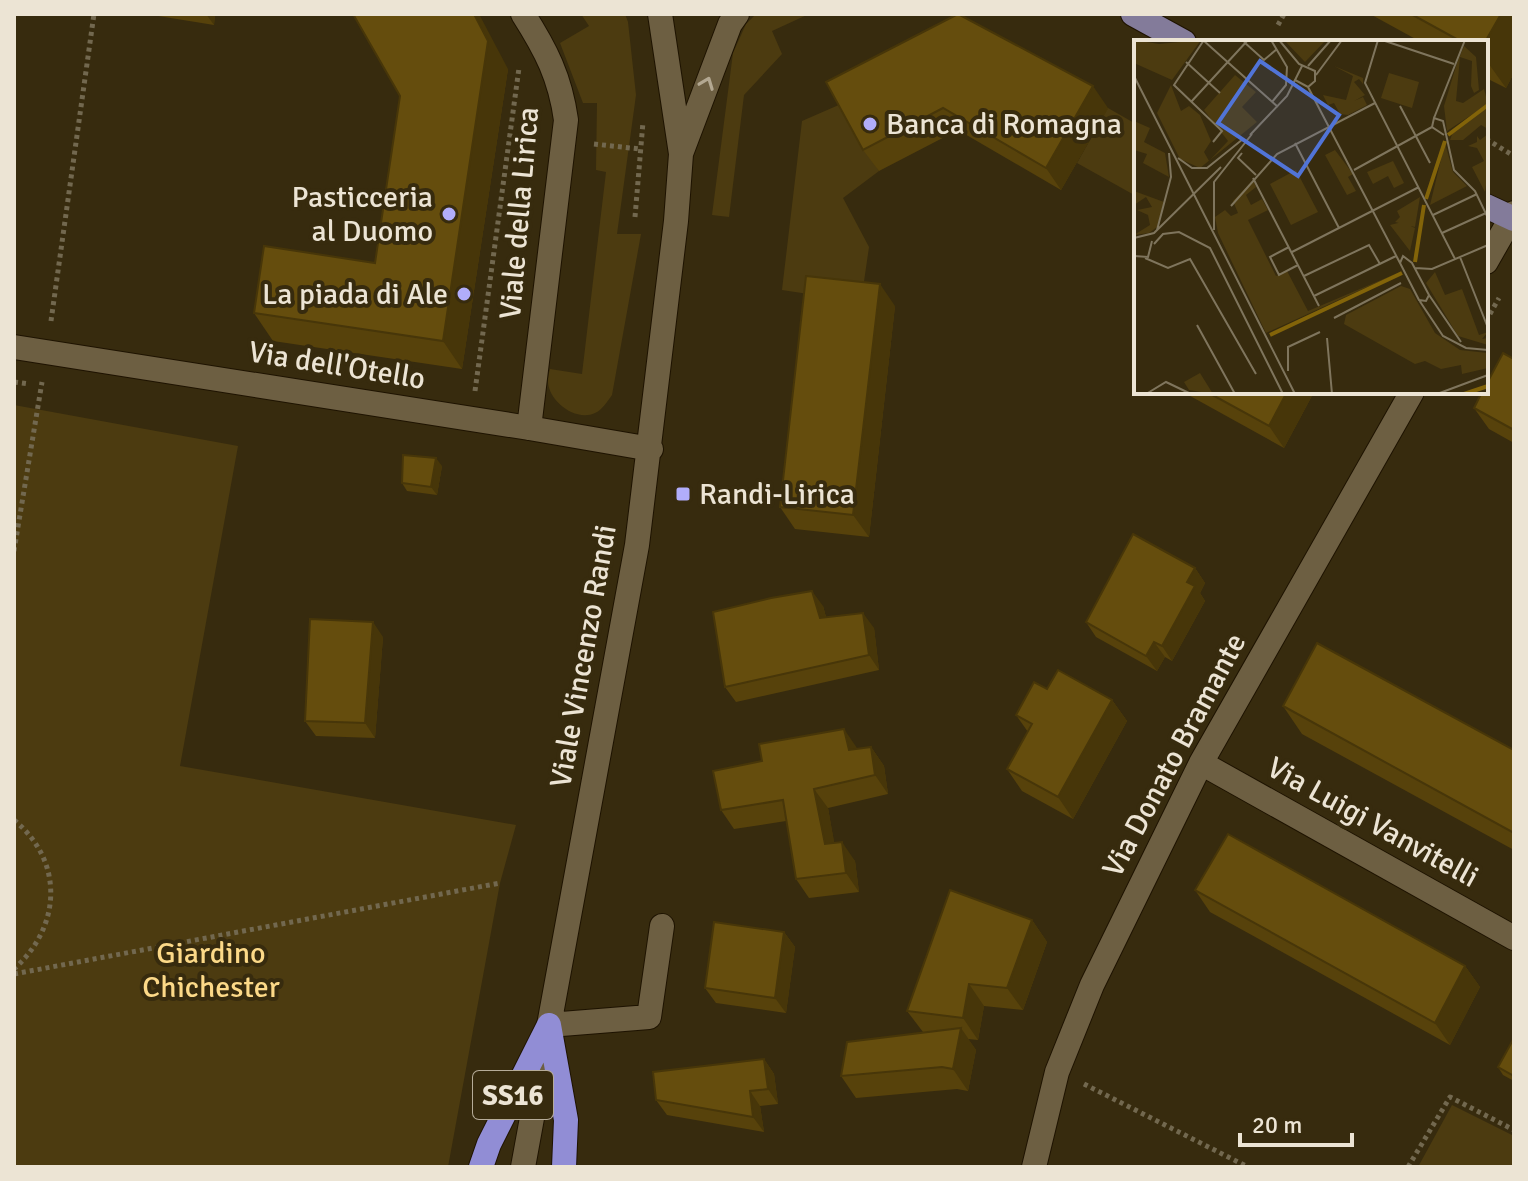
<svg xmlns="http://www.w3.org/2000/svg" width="1528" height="1181" font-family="Signika,sans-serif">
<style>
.green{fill:#4c3b10}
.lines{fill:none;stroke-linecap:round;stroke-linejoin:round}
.minor-casing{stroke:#1e1300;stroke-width:26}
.major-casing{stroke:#1e1300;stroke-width:26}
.highway-casing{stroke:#1e1300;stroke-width:26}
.path{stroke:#72684f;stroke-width:5;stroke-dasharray:4 4;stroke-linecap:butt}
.minor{stroke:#6d5f42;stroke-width:24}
.major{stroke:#837b9a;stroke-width:24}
.highway{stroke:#918dd5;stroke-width:24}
.wall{fill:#57420b}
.shaded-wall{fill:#473609}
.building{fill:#654d0d;stroke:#473609;stroke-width:2}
.oneway{stroke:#b3a892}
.poi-dot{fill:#b1adfa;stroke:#372b0e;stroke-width:3}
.labels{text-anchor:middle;stroke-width:8;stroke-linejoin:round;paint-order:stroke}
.shield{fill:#372b0e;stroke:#b6ac99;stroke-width:2}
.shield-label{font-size:28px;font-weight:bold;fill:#ece4d4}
.poi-label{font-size:30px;fill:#ece4d4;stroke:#372b0e;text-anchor:start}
.street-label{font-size:30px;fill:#ece4d4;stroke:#372b0e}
.park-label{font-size:30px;fill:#fcd988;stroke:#372b0e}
.inset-river{fill:none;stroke:#836409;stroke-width:4}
.inset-road{fill:none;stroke:#7f755d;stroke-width:2}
.view{fill:#5174d7;fill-opacity:0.15;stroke:#5174d7;stroke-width:4}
.inset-edge{fill:none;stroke:#ece4d4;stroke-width:4}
</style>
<rect width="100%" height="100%" fill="#372b0e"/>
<path class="green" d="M581 14H625L628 22 636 95 617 234H641L612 395C607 402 602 410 595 413 575 422 549 401 548 382 548 377 549 373 550 369L582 374 606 172 596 170 597 103H583L560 43 589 26Z
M756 14H809L772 31 782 54 744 95 729 217 712 215 733 53 746 24Z
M841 104 879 171 843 198 869 247 861 302 782 290 802 121Z
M1108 108 1136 124V196L1077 163Z
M14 405 238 446 180 766 516 825 500 883 448 1167H14Z
M1452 1105 1514 1136V1167H1418Z"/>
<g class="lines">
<g class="minor-casing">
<path id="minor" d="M523 14C546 50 560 77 566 120L529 428
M682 151 730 24 737 14
M1486 262 1514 213
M14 347 529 428 651 449
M1201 763 1514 938
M549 1025 649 1017 662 926
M523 1167 637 545 676 221 681 154 660 14
M1034 1167 1057 1072 1092 985 1201 763 1412 392"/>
</g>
<g class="major-casing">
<path id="major" d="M1133 14 1184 42
M1486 206 1514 219"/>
</g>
<g class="highway-casing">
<path id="highway" d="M549 1025 566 1120 564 1167
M481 1167 489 1144 549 1025"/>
</g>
<path class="path" d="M1278 25 1284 14
M1486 139 1514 156
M594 144 640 149
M635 217 643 122
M51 321 94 14
M1486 321 1499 298
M14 382 29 384
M475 391 519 68
M14 551 42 382
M14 820C65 862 61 927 14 969
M14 974 500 883
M1084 1084 1248 1167
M1408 1167 1450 1097 1514 1130"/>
<use href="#minor" class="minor"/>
<use href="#major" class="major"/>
<use href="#highway" class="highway"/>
</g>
<path class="wall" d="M146 14H215L214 25Z
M1370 14H1514V73L1506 88 1486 78V42H1421Z
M508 69 462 369 273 341 254 313 375 263 400 96Z
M826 82 1108 108 1061 190 958 130 879 171 863 150Z
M895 306 869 537 795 529 780 507Z
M1514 359V443L1489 429 1474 408Z
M1183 392H1314L1284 448Z
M442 466 437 495 407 491 402 483Z
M1195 568 1205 583 1200 593 1205 601 1172 661 1165 657 1157 671 1096 637 1086 622Z
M823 606 826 617 874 628 879 670 736 702 725 687Z
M383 637 375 738 316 736 305 721Z
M1047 689 1112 700 1127 721 1073 819 1022 791 1007 769 1028 732 1016 715Z
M1283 706 1514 750V850L1302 734Z
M871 747 884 766 888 794 828 808 834 843 855 861 859 892 809 898 796 879 786 821 734 829 721 810 857 749Z
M1195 890 1465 966 1480 987 1450 1045 1210 912Z
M1032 920 1047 942 1023 1010 984 1006 978 1040 968 1039 976 1050 968 1091 957 1089 856 1098 841 1076 923 1032 907 1011Z
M784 932 795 947 786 1013 716 1003 705 988Z
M1514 1038V1081L1503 1075 1498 1067Z
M764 1059 774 1074 778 1104 760 1106 764 1132 667 1115 656 1100Z"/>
<path class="shaded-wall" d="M206 14H215L214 25Z
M474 14H479L508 69 462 369 443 341Z
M1501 14H1514V73L1506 88 1486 60V42Z
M1093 86 1108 108 1061 190 1046 168Z
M880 284 895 306 869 537 853 515Z
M1287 392H1314L1284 448 1269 426Z
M436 458 442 466 437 495 431 487Z
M1195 568 1205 583 1200 593 1205 601 1172 661 1162 646 1187 582Z
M812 591 823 606 830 633 820 618Z
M863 613 874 628 879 670 869 655Z
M373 622 383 637 375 738 365 723Z
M1154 642 1165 657 1157 671 1146 656Z
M1112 700 1127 721 1073 819 1058 797Z
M844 729 857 748 849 750Z
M871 747 884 766 888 794 875 775Z
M814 789 828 808 838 863 825 844Z
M842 842 855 861 859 892 846 873Z
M1032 920 1047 942 1023 1010 1007 988Z
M784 932 795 947 786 1013 775 998Z
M1465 966 1480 987 1450 1045 1435 1023Z
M969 984 984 1006 978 1040 963 1018Z
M961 1028 976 1050 968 1091 953 1069Z
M764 1059 774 1074 778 1104 768 1089Z
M750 1091 760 1106 764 1132 753 1117Z"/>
<path class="building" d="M353 14H474L488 41 443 341 254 313 264 246 375 263 400 96Z
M958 14 1093 86 1046 168 943 108 863 150 826 82Z
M1411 14H1501L1485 42H1462Z
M806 276 880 284 853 515 780 507Z
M1503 353 1514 359V430L1474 408 1482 392H1486V385Z
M1207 392H1287L1269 426Z
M403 455 436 458 431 487 402 483Z
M1133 534 1195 568 1187 582 1195 586 1162 646 1154 642 1146 656 1086 622Z
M812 591 820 618 863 613 869 655 725 687 713 612 771 598Z
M310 619 373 622 365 723 305 721Z
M1317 643 1514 750V833L1283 706Z
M1058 670 1112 700 1058 797 1007 769 1032 724 1016 715 1034 682 1047 689Z
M844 729 849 750 871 747 875 775 814 789 825 844 842 842 846 873 796 879 783 800 721 810 713 771 762 761 759 744Z
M1228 834 1465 966 1435 1023 1195 890Z
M950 890 1032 920 1007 988 969 984 963 1018 907 1011Z
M714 922 784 932 775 998 705 988Z
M961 1028 953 1069 942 1067 841 1076 847 1042Z
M1514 1038V1076L1498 1067Z
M764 1059 768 1089 750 1091 753 1117 656 1100 653 1072Z"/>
<defs><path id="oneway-chevron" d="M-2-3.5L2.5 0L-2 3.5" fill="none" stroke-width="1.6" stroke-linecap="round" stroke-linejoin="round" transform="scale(2)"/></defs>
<use class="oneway" href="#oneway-chevron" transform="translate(707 83) rotate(-69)"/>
<g class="poi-dot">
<circle cx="870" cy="124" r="8"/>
<circle cx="449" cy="214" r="8"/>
<circle cx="464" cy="294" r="8"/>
<rect x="675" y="486" width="16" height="16" rx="4"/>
</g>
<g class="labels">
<rect class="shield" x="473" y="1071" width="80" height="48" rx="6"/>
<g class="shield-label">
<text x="513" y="1105">SS16</text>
</g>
<g class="poi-label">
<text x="886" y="134">Banca di Romagna</text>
<text x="433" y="207" text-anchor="end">Pasticceria<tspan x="433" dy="34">al Duomo</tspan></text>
<text x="448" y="304" text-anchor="end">La piada di Ale</text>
<text x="699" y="504">Randi-Lirica</text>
</g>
<g class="street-label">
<text transform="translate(519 213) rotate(-85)" y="10">Viale della Lirica</text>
<text transform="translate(337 365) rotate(9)" y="10">Via dell'Otello</text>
<text transform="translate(583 656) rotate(-80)" y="10">Viale Vincenzo Randi</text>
<text transform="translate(1174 755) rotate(-62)" y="10">Via Donato Bramante</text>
<text transform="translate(1373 822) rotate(29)" y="10">Via Luigi Vanvitelli</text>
</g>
<g class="park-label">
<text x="211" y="963">Giardino<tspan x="211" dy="34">Chichester</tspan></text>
</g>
</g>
<g transform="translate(1134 40)">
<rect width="354" height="354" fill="#372b0e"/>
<path d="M0 0 25 4 67 0 38 40 0 23ZM150 0H192L171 22ZM330 6 342 17 345 50 340 53 337 46 338 21 326 17 322 61 329 63 350 49 354 64 313 91 310 66 323 23ZM200 26 229 38V44L225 39 220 42 231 55 220 61 229 57 233 65 214 75 206 74 200 63 194 65 189 55 212 60 219 36ZM255 33 285 42 278 68 247 58ZM101 35 122 52 108 67 123 82 66 128 46 119 23 73 37 45 47 71 55 66 66 75 77 101 70 112 75 121 94 101 70 70ZM354 66V89L347 85 329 100H316L320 89ZM0 81 16 88 10 102 31 113 35 137 9 123 13 114 0 110ZM354 94V132L351 152 338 127 350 121 343 108 334 106 343 102V96L346 100ZM311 103 319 132 333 146 296 165ZM201 110 219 134 214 137 222 151 213 155 191 115ZM259 121 270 143 260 148 254 136 239 144 233 132ZM162 130 184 172 157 185 136 144ZM119 140 122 147 112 155 117 165 128 159 134 170 114 180 142 236 153 231 174 271 266 232 132 293 84 193 81 177 91 170 97 176 104 173 99 161ZM0 151 30 162 23 187 15 193 0 195 16 185 14 175 3 170 18 167 12 157 0 165ZM286 157 281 187 261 182 266 177 263 171ZM268 182 281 188 276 211 256 185ZM301 232 311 255 328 249 345 295 354 292 348 299 354 298V305L324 296 292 243ZM267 246 276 249 301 293 326 310 354 313V328L328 334 327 325 307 329 291 321 281 324 210 284 212 275ZM66 333 79 354 55 350 50 342Z" fill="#4c3b10"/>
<path class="inset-river" d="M314 95 354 65M292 159 311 101M281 222 290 165M136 295 268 233M330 354 354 346"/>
<path class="inset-road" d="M70 0 40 45 88 91 79 102M137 0 153 27 152 45 138 62M145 0 165 24 181 31V41L174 47 161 40 168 26M244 0 231 43 321 219M248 0 320 24M70 1 144 67M110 2 130 20 143 9M52 22 86 53M174 26 197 0M182 35 208 0M0 36 161 354M174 47 266 223M57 62 114 0M266 66 296 123M300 78 331 0M116 95 153 56 161 40M310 95 298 87 300 78 309 81 320 130 341 151 354 178M161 103 205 188M108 113 104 118 122 135M44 118 58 128H73L109 99M220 130 298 87M119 138 185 266M97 166 143 114 241 63M299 175 343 154M23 190 37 137 35 113M80 190V142L118 94M308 193 352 173M0 198 20 193 87 127M20 204 29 194 45 192 76 208 149 354M155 207 136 217 145 235 164 225M158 212 285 147M0 216 14 217 18 201M269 216 278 223 295 255 292 261 285 260 266 223ZM326 217 354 288M11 218 34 228 56 219 122 334M281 228 298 229 354 205M170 236 235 205 246 224M295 255 327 302M180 256 262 216M285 260 309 296 332 308 354 310M200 278 267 243M63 285 101 354M193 298 198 354M154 331V307L186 292M12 354 32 342 57 354M303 354 354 335"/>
<path class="view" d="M126 21 205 75 164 136 84 83Z"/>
<rect width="354" height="354" class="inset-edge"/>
</g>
<rect width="1528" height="1181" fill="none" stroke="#ece4d4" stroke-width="32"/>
<path d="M1240 1133v12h112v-12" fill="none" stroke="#ece4d4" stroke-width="4"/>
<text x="1252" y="1133" font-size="24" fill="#ece4d4" stroke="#372b0e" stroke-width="6" paint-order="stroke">20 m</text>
</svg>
